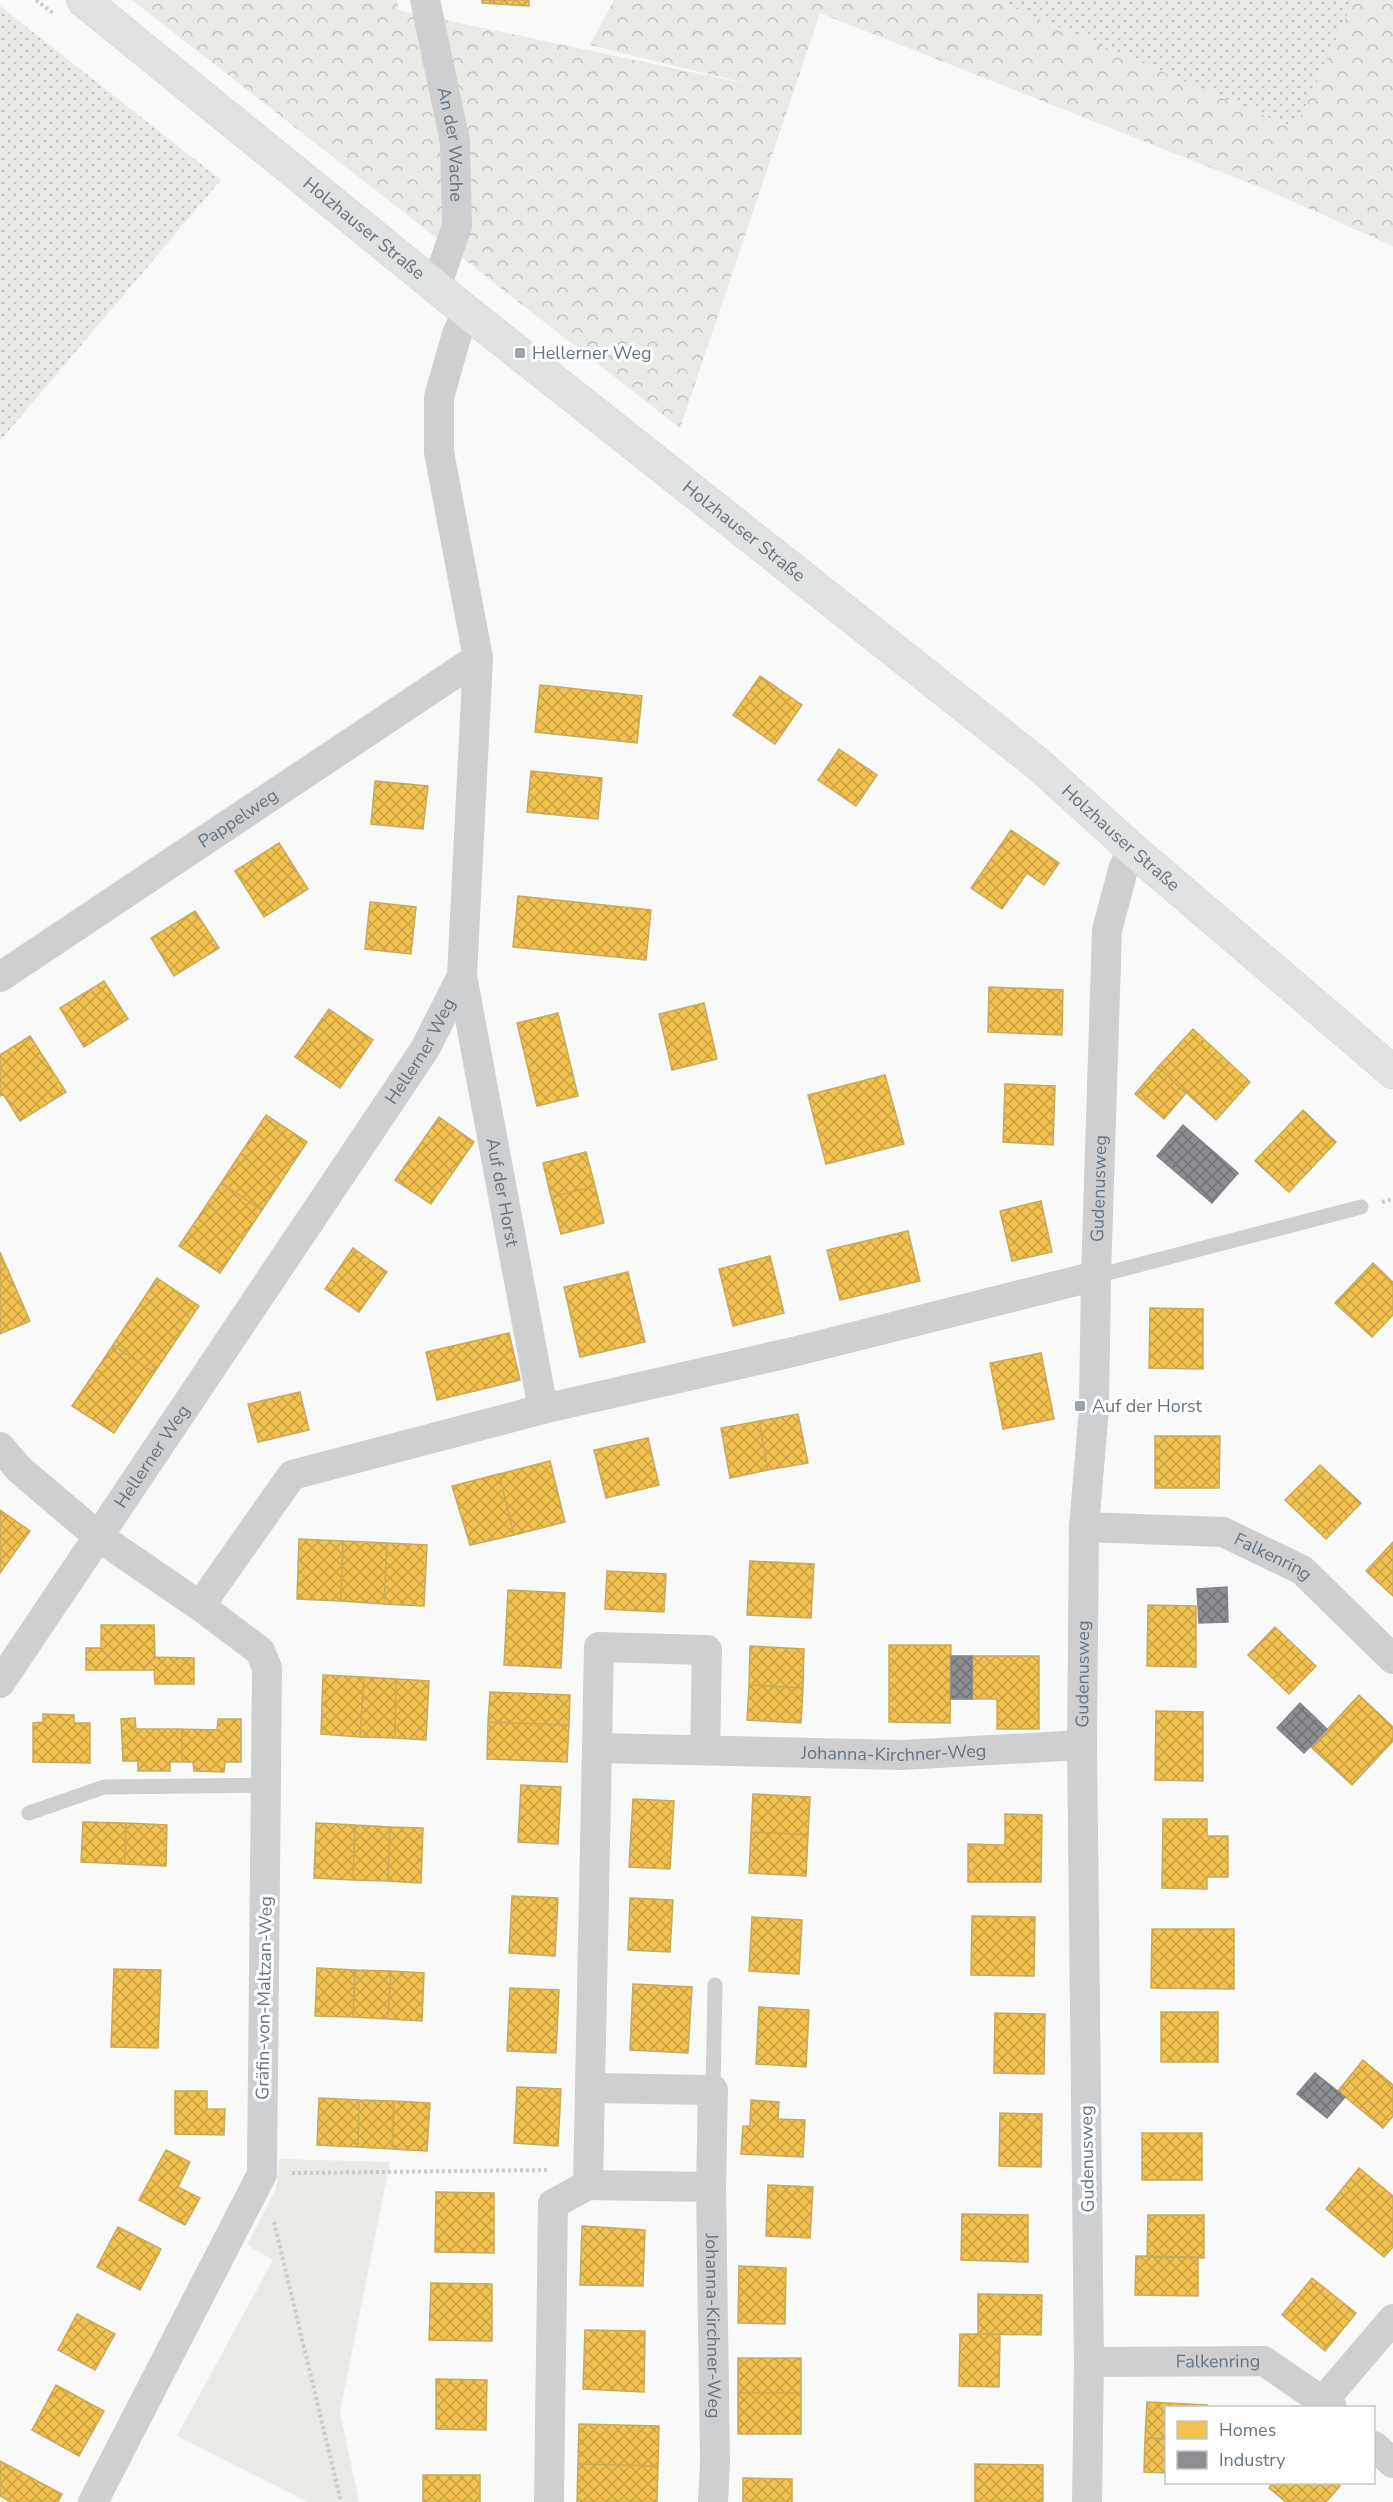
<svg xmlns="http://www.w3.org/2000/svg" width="1393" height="2502" font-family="'Nunito Sans',sans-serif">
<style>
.grass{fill:url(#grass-dots)}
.forest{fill:url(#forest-crowns)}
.green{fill:#e8ebe6}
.homes{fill:url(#homes-cross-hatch);stroke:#c8aa5e;stroke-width:1.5}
.industry{fill:url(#industry-cross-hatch);stroke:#81868e;stroke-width:1.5}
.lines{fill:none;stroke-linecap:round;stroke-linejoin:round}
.secondary-casing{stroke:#d5d6d7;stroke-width:34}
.path{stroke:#cbcccd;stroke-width:4;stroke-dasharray:3 3;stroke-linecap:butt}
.lane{stroke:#cecfd0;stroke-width:15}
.street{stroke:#cecfd0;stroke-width:30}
.secondary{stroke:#e1e2e2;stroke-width:33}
.poi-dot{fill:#99a4ac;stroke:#fff;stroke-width:2}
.labels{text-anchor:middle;stroke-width:6;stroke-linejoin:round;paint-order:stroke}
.street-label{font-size:18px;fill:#657683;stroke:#fff}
.poi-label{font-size:18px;fill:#657683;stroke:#fff;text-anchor:start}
</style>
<defs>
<pattern id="grass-dots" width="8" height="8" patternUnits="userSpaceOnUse" patternTransform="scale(1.5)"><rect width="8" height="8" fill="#e8ebe6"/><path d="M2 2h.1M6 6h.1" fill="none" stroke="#c0c3c0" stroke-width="1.8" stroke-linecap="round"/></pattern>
<pattern id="forest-crowns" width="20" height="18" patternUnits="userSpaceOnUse" patternTransform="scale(1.5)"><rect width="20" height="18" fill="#e8ebe6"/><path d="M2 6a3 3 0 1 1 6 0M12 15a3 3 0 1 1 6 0" fill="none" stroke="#c0c3c0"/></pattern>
<pattern id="homes-cross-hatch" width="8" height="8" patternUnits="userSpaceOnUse" patternTransform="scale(1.5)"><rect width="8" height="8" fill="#f2c14e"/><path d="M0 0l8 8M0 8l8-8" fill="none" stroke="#c8a146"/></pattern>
<pattern id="industry-cross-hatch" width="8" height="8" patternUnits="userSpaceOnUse" patternTransform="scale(1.5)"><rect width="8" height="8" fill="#8d8d92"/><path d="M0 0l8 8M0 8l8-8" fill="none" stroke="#717277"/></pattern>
</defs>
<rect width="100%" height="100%" fill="#f9f9f9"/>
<path class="grass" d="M996 0H1354L1295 129Z
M0 6 221 180 0 441Z"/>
<path class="forest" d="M132 0H397L398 10 757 86 590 45 614 0H996L1295 129 1354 0H1393V246L1267 190 820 13 680 428Z"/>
<path class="green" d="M279 2159 390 2162 340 2412 359 2502H308L177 2436 273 2260 247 2245 276 2189Z"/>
<path class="homes" d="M482 0H529V6L482 3Z
M760 676 802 705 775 744 733 715Z
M540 685 642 696 637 743 535 732Z
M839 749 877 775 856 806 818 780Z
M531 771 602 778 598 819 527 812Z
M375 781 428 786 423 829 371 824Z
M1011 830 1059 863 1044 885 1027 873 1002 909 971 888Z
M279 843 308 889 264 917 235 871Z
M518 896 651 910 646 960 513 947Z
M370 902 416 907 411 954 365 949Z
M195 911 219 948 174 976 151 938Z
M104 981 128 1019 84 1047 60 1008Z
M989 987 1063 990 1062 1035 988 1032Z
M704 1003 717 1059 672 1070 659 1014Z
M329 1009 373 1040 340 1088 295 1057Z
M558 1013 578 1096 537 1106 517 1023Z
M1193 1029 1250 1082 1216 1120 1158 1067Z
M30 1036 66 1092 20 1121 3 1094 0 1096V1055Z
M1158 1067 1186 1093 1164 1119 1135 1094Z
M885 1075 904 1144 826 1164 808 1095Z
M1005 1084 1055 1086 1053 1145 1003 1142Z
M1303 1110 1336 1142 1289 1192 1255 1161Z
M266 1115 307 1142 262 1210 221 1183Z
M439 1117 474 1142 431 1204 395 1180Z
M586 1152 595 1186 551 1197 543 1163Z
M221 1183 262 1210 220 1273 179 1246Z
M595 1186 604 1223 561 1234 551 1197Z
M1041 1201 1052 1252 1012 1261 1000 1211Z
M908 1231 920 1281 840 1300 827 1250Z
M353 1248 387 1272 359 1312 325 1289Z
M0 1252 30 1321 0 1334Z
M770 1256 784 1313 733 1326 719 1269Z
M1373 1263 1393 1282V1315L1372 1337 1335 1303Z
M628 1272 645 1342 580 1357 564 1287Z
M157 1278 199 1306 154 1373 113 1345Z
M1150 1308 1203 1309V1369L1149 1368Z
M509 1333 520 1380 437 1400 426 1352Z
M113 1345 154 1373 114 1433 72 1406Z
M1041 1353 1054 1419 1003 1429 990 1363Z
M300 1392 309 1430 258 1442 248 1404Z
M798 1414 808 1463 768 1470 759 1421Z
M759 1421 768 1470 730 1478 721 1428Z
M1155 1436H1220L1219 1488H1155Z
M648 1438 659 1485 606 1498 594 1450Z
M550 1461 565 1522 514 1535 499 1474Z
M1320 1465 1361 1503 1326 1539 1285 1500Z
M499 1474 514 1535 470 1545 452 1486Z
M0 1510 30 1531 0 1573Z
M299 1539 343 1541 341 1601 297 1599Z
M343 1541 387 1543 384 1604 341 1601Z
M1393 1542V1596L1366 1571Z
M387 1543 427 1545 424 1606 384 1604Z
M750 1561 814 1564 811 1618 747 1615Z
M607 1571 666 1574 664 1612 605 1609Z
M508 1590 565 1593 561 1668 504 1665Z
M1148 1605 1196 1606V1667L1147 1666Z
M101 1625H154L155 1657 194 1658V1684H155L154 1670H86V1648H101Z
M1275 1627 1316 1666 1289 1694 1248 1655Z
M889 1645H951L950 1723 889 1722Z
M750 1646 804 1649 803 1688 749 1685Z
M972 1656H1039V1729H997V1699H972Z
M323 1675 364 1677 360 1737 321 1734Z
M364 1677 396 1679 395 1738 360 1737Z
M396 1679 429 1681 426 1740 395 1738Z
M749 1685 803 1688 801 1723 747 1720Z
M490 1692 570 1695 569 1725 488 1722Z
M1359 1695 1393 1727V1741L1352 1785 1311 1747Z
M1156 1711 1203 1712V1781L1155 1780Z
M43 1714 74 1715V1723H90V1763L33 1762V1723L43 1722Z
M135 1718 136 1729H182V1762H170V1771H138V1761H123L121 1719Z
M218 1719H241V1762H225L224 1772 194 1771 193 1762H182V1729L217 1730Z
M488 1722 569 1725 567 1762 487 1759Z
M521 1785 561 1787 558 1844 518 1842Z
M753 1794 810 1797 808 1835 751 1832Z
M633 1799 674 1801 670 1869 629 1867Z
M1005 1814 1042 1815 1041 1882H968V1844L1005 1845Z
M1163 1819H1207V1836H1228V1877H1207V1889L1162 1888Z
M83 1822 126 1823 125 1864 81 1862Z
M126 1823 167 1825 166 1866 125 1864Z
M316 1823 355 1825 353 1880 314 1878Z
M355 1825 390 1827 388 1881 353 1880Z
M390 1827 423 1828 421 1883 388 1881Z
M751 1832 808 1835 806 1876 749 1873Z
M512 1896 558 1898 555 1956 509 1953Z
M630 1898 673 1900 670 1952 628 1950Z
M972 1916 1035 1917 1034 1976 971 1975Z
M752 1917 802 1920 799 1974 749 1971Z
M1152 1929H1234V1989L1151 1988Z
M317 1968 355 1970 353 2017 315 2016Z
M114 1969 161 1970 158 2048 111 2047Z
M355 1970 391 1971 388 2019 353 2017Z
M391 1971 424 1973 422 2021 388 2019Z
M633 1984 692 1987 688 2053 630 2050Z
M510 1988 559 1990 556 2053 507 2051Z
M759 2007 809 2010 806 2067 756 2064Z
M1161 2012H1218V2062H1161Z
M995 2013 1045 2014 1044 2074 994 2073Z
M1363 2060 1393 2085V2116L1383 2128 1338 2091Z
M517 2087 561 2089 558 2146 514 2143Z
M175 2091H207V2109H225L224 2135 175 2134Z
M319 2098 359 2100 358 2147 317 2145Z
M359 2100 394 2101 392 2149 358 2147Z
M751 2100 779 2102 778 2119 805 2120 803 2157 741 2154 743 2126H750Z
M394 2101 430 2103 427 2151 392 2149Z
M1000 2113 1042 2114 1041 2167 999 2166Z
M1142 2133H1202V2180H1142Z
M166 2150 190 2162 178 2187 200 2198 185 2225 139 2200Z
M1359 2168 1393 2196V2247L1384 2257 1326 2209Z
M768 2185 813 2187 810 2238 766 2236Z
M436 2192 494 2193V2253L435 2252Z
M962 2214 1028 2215V2262L961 2260Z
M1148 2215H1204V2258L1147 2257Z
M582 2226 645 2230 643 2286 580 2285Z
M118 2227 161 2249 140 2290 97 2267Z
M1136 2256 1198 2257V2296L1135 2295Z
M739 2266 786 2268 785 2324 738 2323Z
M1312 2278 1356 2313 1325 2351 1282 2315Z
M431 2283 492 2284V2341L429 2340Z
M978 2294 1042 2295 1041 2335 978 2334Z
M77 2314 115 2334 95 2370 58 2350Z
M585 2330 645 2331 644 2392 583 2389Z
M960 2334H1000L999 2387 959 2386Z
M738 2358H801V2393H738Z
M436 2379 487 2380 486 2430 436 2429Z
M56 2385 104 2411 79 2456 32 2430Z
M738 2393H801V2434H738Z
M1147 2402 1207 2405V2408H1166V2439L1145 2438Z
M579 2424 659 2426 658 2466 578 2464Z
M1145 2438 1166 2439V2473L1144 2472Z
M0 2461 62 2494 58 2502H11L0 2496Z
M578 2464 658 2466 657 2502H577Z
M975 2464 1043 2465V2502H975Z
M423 2475H480V2502H423Z
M743 2478 792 2479V2502H743Z
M1273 2482H1335L1340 2486 1326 2502H1286L1269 2488Z"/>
<path class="industry" d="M1183 1125 1238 1173 1212 1203 1157 1156Z
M1227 1587 1228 1622 1199 1623 1197 1589Z
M951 1656H972V1699H951Z
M1300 1703 1327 1729 1304 1753 1277 1728Z
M1315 2073 1345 2097 1327 2118 1297 2094Z"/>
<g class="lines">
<g class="secondary-casing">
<g id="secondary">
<path id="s10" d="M83 0 467 312 1038 764 1132 849 1393 1072"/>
</g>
</g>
<path class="path" d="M36 0 53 13
M1382 1202 1393 1199
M292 2173 549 2170
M274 2222 341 2502"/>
<path class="lane" d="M1096 1276 1361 1207
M29 1813 104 1787 267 1785
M713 2090 715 1985"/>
<g class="street">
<path id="s1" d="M425 0 455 142 457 226 436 287"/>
<path id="s2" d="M462 976 543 1409"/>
<path id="s3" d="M0 977 478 658"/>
<path d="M0 1447 20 1470 99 1537 200 1606 260 1651 267 1668 262 2174 93 2502"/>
<path id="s4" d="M1084 1527 1223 1532 1302 1570 1393 1659"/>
<path d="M200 1606 292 1475 543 1409 797 1351 1096 1276"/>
<path id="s5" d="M0 1683 425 1049 462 976 478 658 439 452V397L457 334 467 312"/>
<path id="s6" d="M705 1750 707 1650 599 1647 597 1748 902 1755 1082 1745"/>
<path d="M590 2088 597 1748"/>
<path id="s7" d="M711 2187 588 2185 590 2088 713 2090 711 2187 715 2463 713 2502"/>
<path id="s8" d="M1089 2362 1264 2361 1332 2408"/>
<path d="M1324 2400 1393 2319"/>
<path d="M1374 2446 1393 2463"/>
<path d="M549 2502 553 2204 588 2185"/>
<path id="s9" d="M1087 2502 1089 2362 1082 1745 1084 1527 1094 1408 1096 1276 1107 930 1123 870 1132 849"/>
</g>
<use href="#secondary" class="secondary"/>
</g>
<g class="poi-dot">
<rect x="514" y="347" width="12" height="12" rx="3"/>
<rect x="1074" y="1400" width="12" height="12" rx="3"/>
</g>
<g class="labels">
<g class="street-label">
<text dy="6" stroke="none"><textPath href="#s1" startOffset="147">An der Wache</textPath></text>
<text dy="6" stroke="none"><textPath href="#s10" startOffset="362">Holzhauser Straße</textPath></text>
<text dy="6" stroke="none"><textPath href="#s10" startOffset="848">Holzhauser Straße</textPath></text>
<text dy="6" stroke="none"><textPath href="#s3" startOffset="286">Pappelweg</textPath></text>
<text dy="6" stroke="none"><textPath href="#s10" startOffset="1334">Holzhauser Straße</textPath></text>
<text dy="6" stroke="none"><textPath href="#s5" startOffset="759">Hellerner Weg</textPath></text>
<text dy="6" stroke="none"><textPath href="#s9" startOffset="1314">Gudenusweg</textPath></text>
<text dy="6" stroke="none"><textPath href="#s2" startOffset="220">Auf der Horst</textPath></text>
<text dy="6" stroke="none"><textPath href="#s5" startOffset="273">Hellerner Weg</textPath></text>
<text dy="6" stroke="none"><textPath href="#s4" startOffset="195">Falkenring</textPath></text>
<text dy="6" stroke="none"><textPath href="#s9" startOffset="828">Gudenusweg</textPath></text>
<text dy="6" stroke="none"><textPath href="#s6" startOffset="606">Johanna-Kirchner-Weg</textPath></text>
<text transform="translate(264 1998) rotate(-89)" y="6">Gräfin-von-Maltzan-Weg</text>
<text transform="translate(1087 2159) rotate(-91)" y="6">Gudenusweg</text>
<text dy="6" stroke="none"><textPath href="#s7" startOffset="579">Johanna-Kirchner-Weg</textPath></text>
<text dy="6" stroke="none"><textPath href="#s8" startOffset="129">Falkenring</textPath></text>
</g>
<g class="poi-label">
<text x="532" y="359">Hellerner Weg</text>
<text x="1092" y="1412">Auf der Horst</text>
</g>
</g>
<rect x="1165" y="2406" width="210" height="78" fill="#ffffff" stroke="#c1c8cd" stroke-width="1.5"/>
<rect x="1177" y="2421" width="30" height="18" fill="#f2c14e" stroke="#c1c8cd" stroke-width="1.5"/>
<text x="1219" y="2436" font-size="18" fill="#657683">Homes</text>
<rect x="1177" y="2451" width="30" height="18" fill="#8d8d92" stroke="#c1c8cd" stroke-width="1.5"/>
<text x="1219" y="2466" font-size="18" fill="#657683">Industry</text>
</svg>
